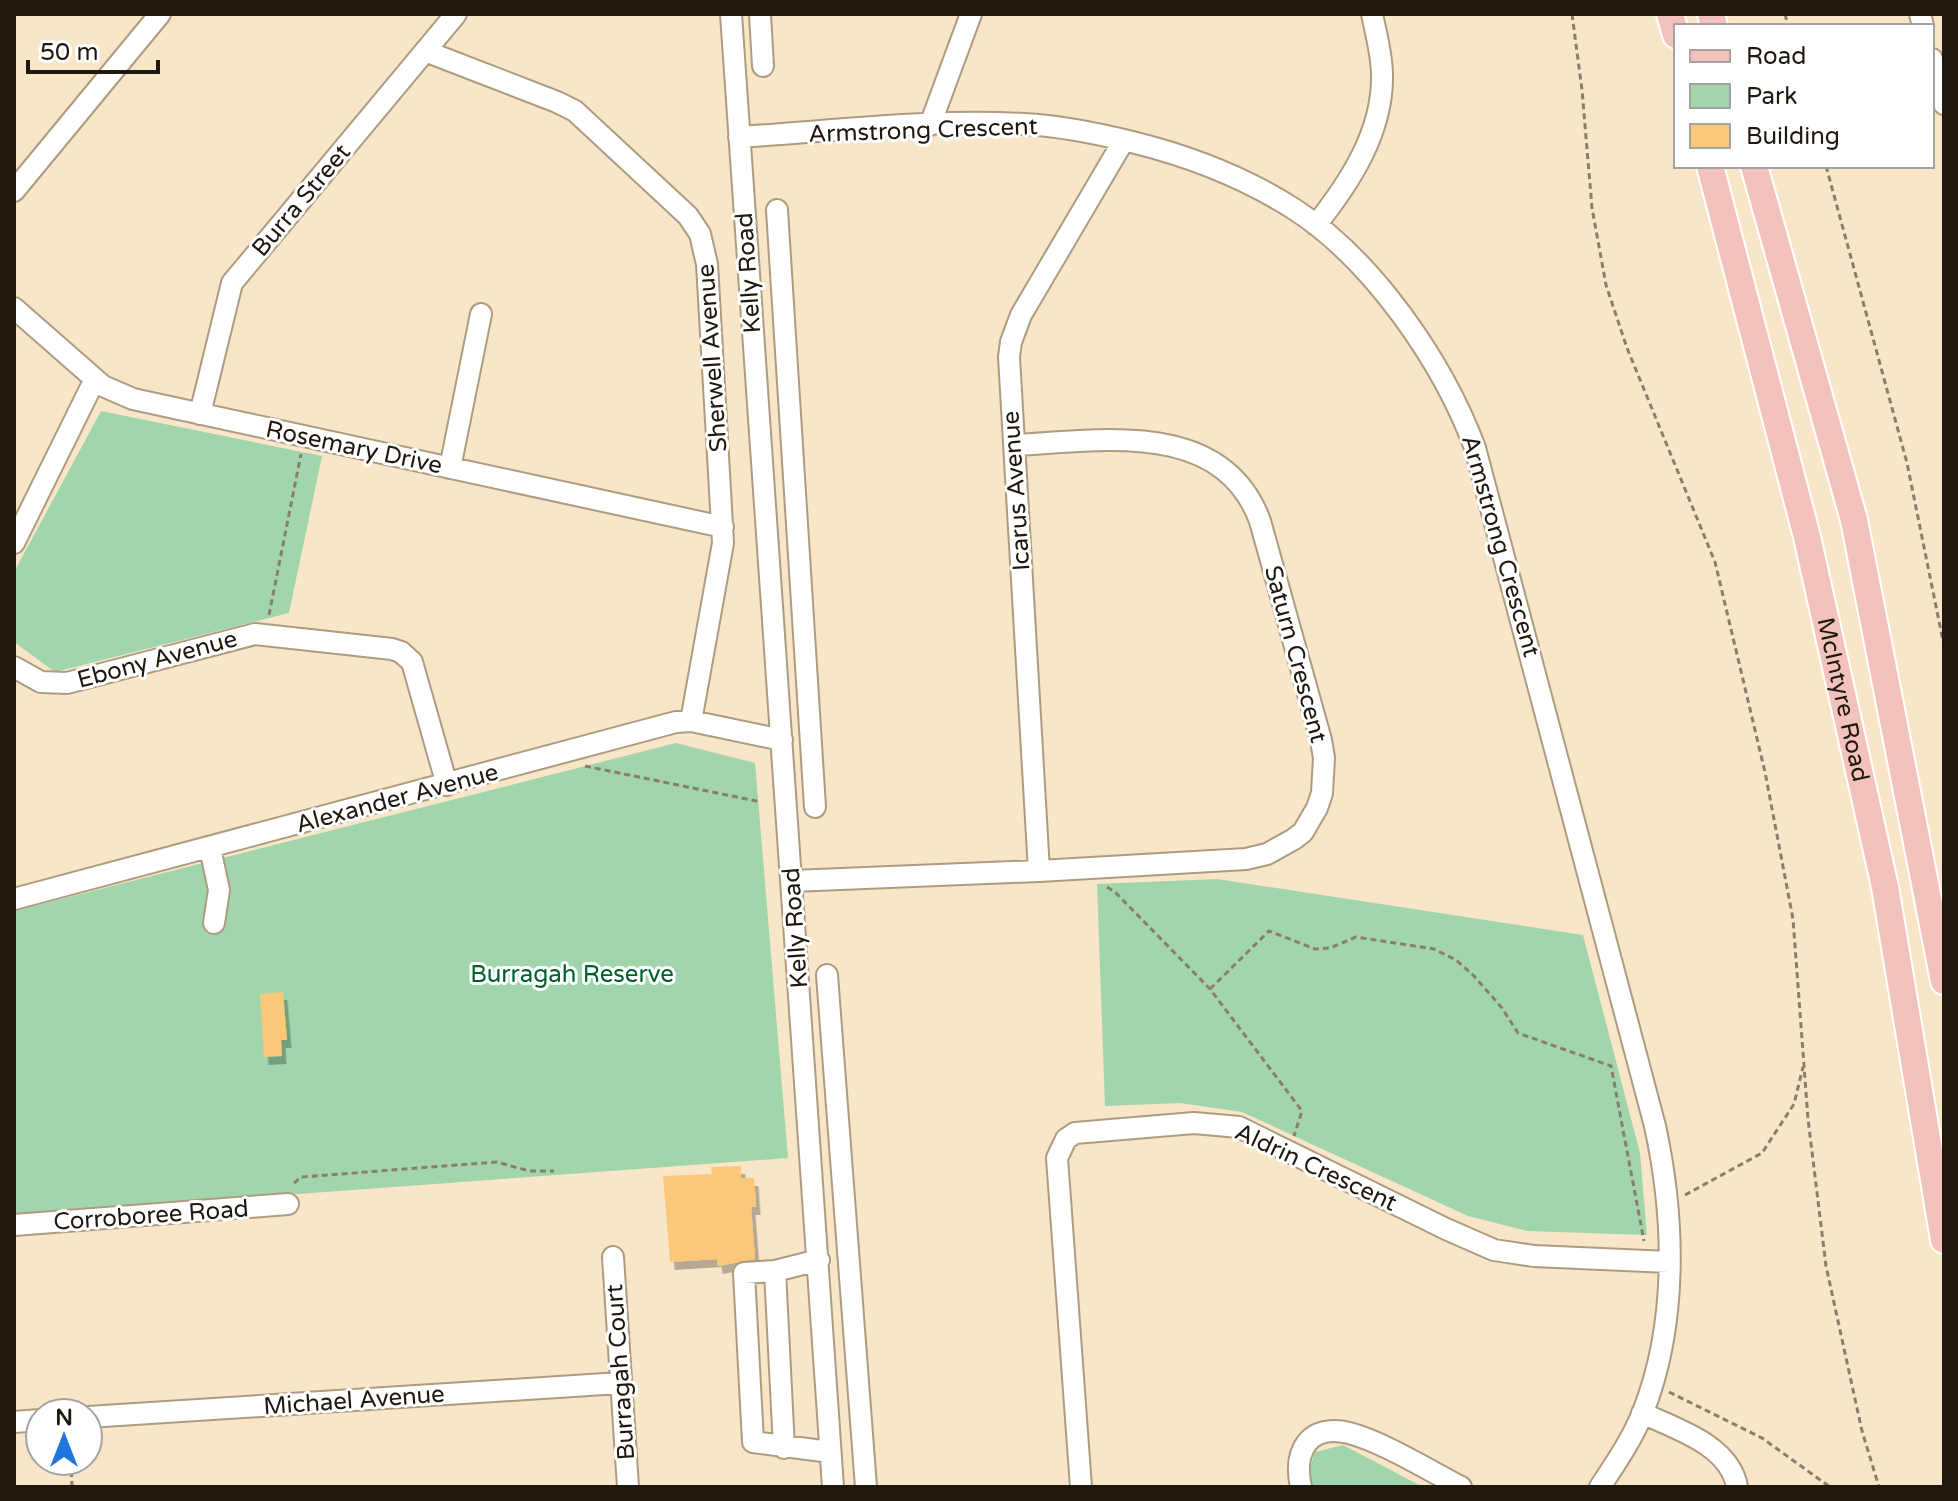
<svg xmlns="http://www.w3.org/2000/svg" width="1958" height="1501" font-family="'Varela Round',sans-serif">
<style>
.green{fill:#a1d6ad}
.building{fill:#fac878;filter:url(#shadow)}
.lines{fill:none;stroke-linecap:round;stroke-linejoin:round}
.minor-casing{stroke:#ae9c81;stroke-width:24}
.major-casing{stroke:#fff;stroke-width:30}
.path{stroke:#8b7e6a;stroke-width:3;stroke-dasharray:6 4;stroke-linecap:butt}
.minor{stroke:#fff;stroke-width:20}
.major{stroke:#f4c2bc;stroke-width:26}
.labels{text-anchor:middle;stroke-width:6;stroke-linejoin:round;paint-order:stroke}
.street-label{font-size:24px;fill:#1f180e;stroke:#fff}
.park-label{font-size:24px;fill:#00602d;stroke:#fff}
</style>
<defs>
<filter id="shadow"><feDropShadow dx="4.5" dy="8" stdDeviation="0" flood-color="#0004"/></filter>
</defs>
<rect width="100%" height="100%" fill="#f9e5c8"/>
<path class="green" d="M101 411 322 456 289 613 55 672 14 642V572Z
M676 743 755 763 788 1158 14 1215V911Z
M1217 879 1583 935 1640 1153 1647 1235 1527 1231 1468 1216 1242 1112 1180 1103 1105 1106 1097 884Z
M1343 1445 1423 1487H1312L1308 1474 1315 1452Z"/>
<path class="building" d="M283 992 287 1040H281L282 1056 264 1057 260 994Z
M741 1166V1178H754L756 1207H751L755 1259 718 1266 717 1259 670 1262 663 1176 712 1174 711 1167Z"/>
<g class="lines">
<g class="minor-casing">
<path id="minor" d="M731 14 833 1487
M760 14 763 66
M1920 14 1923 26
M425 51 557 102 575 111 688 216 700 234 707 264 723 543 691 721
M1932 59 1944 104
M930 125 971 14
M739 137C833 131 930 119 1024 124 1061 126 1096 133 1132 142 1189 156 1244 177 1294 209 1373 260 1443 362 1475 448L1655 1126C1675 1218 1678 1323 1643 1412 1633 1438 1615 1464 1600 1487
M14 191 160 14
M777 210 815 807
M1316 225C1350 182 1383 132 1382 75 1382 55 1376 34 1372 14
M14 308 103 386 133 399 723 527
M200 414 232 283 456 14
M450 468 481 314
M14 543 95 379
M14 667 41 682 67 683 255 634 392 649 401 652 412 662 447 785
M210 848 219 890 214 923
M1039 871 1009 357 1011 342 1021 315 1124 140
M792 881 1039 871 1246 859 1267 854 1294 839 1303 832 1317 808 1322 793 1324 758 1321 740 1260 521C1222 418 1100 441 1014 445
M14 899 676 722 691 721 782 740
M827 975 866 1487
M14 1225 288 1204
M613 1257 628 1487
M819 1260 775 1271 744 1273 753 1442 830 1452
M775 1271 784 1448
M1642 1413C1676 1429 1730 1445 1737 1487
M88 1417 620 1383
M14 1422 40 1420
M1081 1487 1057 1158 1066 1139 1075 1133 1194 1123 1239 1127 1446 1229 1494 1250 1534 1256 1669 1262
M1301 1487C1293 1451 1309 1423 1349 1433 1381 1441 1430 1471 1461 1487"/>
</g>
<g class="major-casing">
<g id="major">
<path d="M1670 14 1676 35"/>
<path d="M1711 14 1714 26"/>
<path id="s1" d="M1710 166 1807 537 1885 887 1944 1240"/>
<path d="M1754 166 1854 520 1944 981"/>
</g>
</g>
<path class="path" d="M1572 14 1582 90 1592 208 1606 285 1627 348 1715 562 1765 772 1793 919 1808 1119 1826 1266 1862 1431 1879 1487
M1785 14 1788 26
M1826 166 1907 463 1944 646
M269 615 301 454
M585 766 761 802
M1107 887 1115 892 1210 989 1302 1111 1294 1136
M1210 989 1269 931 1315 949 1330 948 1356 937 1434 949 1456 960 1473 975 1502 1008 1518 1033 1611 1066 1644 1241
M294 1183 301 1177 497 1162 529 1171H554
M1685 1195 1762 1153 1794 1104 1803 1067
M1669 1392 1762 1438 1830 1487
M71 1461 72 1487"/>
<use href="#minor" class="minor"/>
<use href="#major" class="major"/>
</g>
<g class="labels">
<g class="street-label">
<text transform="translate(923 130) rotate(-2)" y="8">Armstrong Crescent</text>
<text transform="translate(301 200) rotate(-50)" y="8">Burra Street</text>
<text transform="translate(748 273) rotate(-94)" y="8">Kelly Road</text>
<text transform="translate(712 358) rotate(-94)" y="8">Sherwell Avenue</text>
<text transform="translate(354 447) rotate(12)" y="8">Rosemary Drive</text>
<text transform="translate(1016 491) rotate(-94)" y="8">Icarus Avenue</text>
<text transform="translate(1501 546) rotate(74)" y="8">Armstrong Crescent</text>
<text transform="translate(1296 654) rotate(75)" y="8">Saturn Crescent</text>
<text transform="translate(157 659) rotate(-15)" y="8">Ebony Avenue</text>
<text dy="8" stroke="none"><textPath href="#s1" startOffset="550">McIntyre Road</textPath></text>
<text transform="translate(397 798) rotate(-15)" y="8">Alexander Avenue</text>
<text transform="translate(795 928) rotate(-94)" y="8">Kelly Road</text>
<text transform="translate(1316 1167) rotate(25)" y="8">Aldrin Crescent</text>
<text transform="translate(151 1215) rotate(-4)" y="8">Corroboree Road</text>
<text transform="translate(620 1372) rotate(-94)" y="8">Burragah Court</text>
<text transform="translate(354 1400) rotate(-4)" y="8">Michael Avenue</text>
</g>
<g class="park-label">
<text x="572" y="982">Burragah Reserve</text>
</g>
</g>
<rect width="1958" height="1501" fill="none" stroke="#1f180e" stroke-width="32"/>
<rect x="1674" y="24" width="260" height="144" fill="#ffffff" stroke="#a5a39f" stroke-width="2"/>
<rect x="1690" y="50" width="40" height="12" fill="#f4c2bc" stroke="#a5a39f" stroke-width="2"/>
<text x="1746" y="64" font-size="24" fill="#1f180e">Road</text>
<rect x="1690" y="84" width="40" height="24" fill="#a1d6ad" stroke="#a5a39f" stroke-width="2"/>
<text x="1746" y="104" font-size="24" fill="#1f180e">Park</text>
<rect x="1690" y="124" width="40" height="24" fill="#fac878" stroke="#a5a39f" stroke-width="2"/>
<text x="1746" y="144" font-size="24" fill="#1f180e">Building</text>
<g transform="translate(64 1437)"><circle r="38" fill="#ffffff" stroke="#a5a39f" stroke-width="2"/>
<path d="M0-6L14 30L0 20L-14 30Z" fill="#1f76df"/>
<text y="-12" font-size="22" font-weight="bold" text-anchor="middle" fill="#1f180e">N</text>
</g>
<path d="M28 60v12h130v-12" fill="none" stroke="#1f180e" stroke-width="4"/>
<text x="40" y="60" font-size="24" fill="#1f180e" stroke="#ffffff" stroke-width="6" paint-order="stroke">50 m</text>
</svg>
